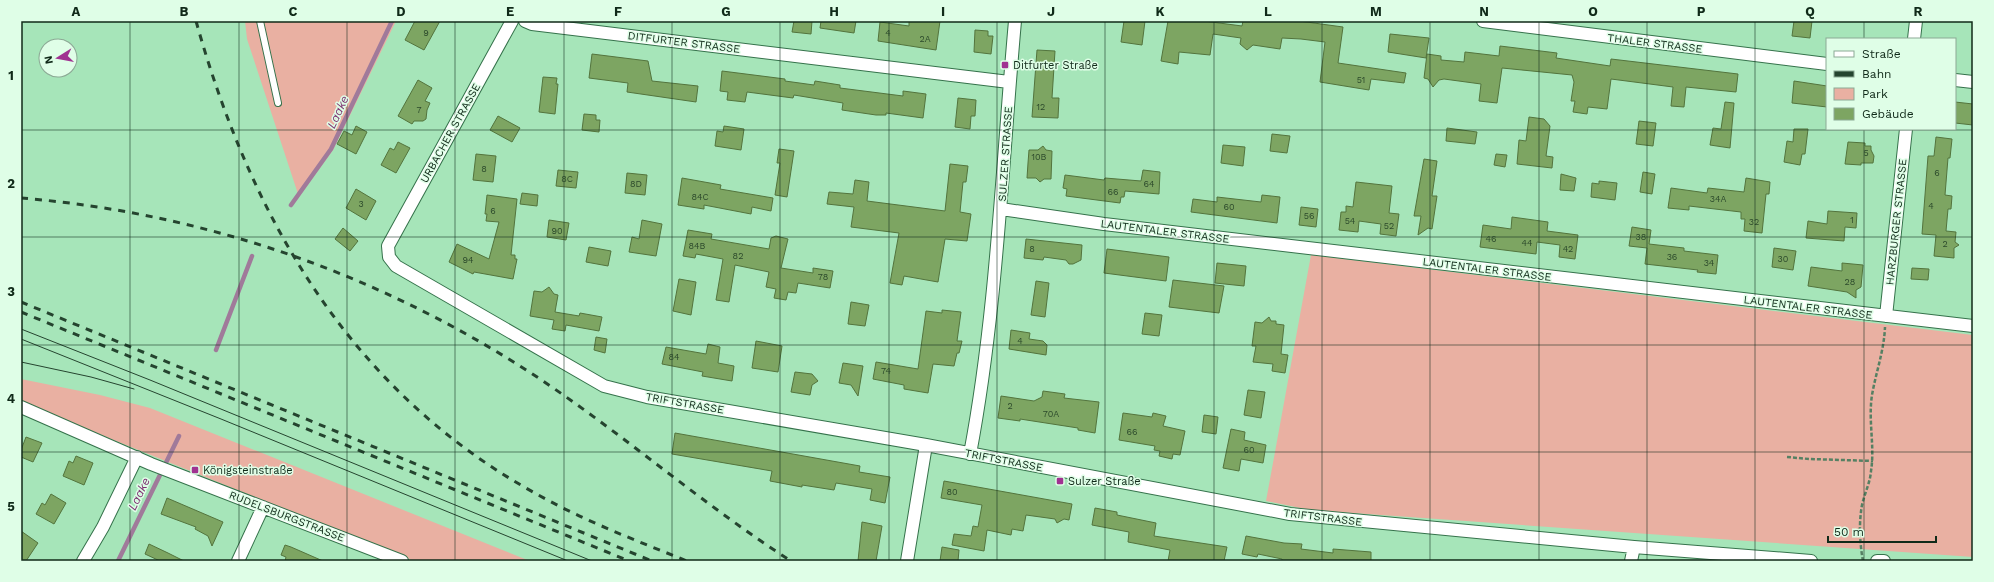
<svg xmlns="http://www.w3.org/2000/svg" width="1994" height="582" font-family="'Work Sans',sans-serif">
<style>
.green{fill:#e9b0a2}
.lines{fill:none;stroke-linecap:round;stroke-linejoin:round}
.stream{stroke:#a07a9a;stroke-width:4.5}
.building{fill:#7da562;stroke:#53743d}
.service-casing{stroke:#35724b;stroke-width:8}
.minor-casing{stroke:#35724b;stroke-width:14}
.path{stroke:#558063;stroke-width:2.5;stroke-dasharray:4 2;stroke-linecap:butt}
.service{stroke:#fff;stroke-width:6}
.minor{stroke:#fff;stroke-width:12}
.tram{stroke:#25442f;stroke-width:1}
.rail{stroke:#25442f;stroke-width:3;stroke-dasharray:7 7;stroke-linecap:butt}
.grid{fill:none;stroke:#102a19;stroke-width:1;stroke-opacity:0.55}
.poi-dot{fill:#a03291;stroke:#dffee7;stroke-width:1.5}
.labels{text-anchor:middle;stroke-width:3;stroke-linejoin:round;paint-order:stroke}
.number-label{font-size:9px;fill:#2b492b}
.street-label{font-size:11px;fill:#102a19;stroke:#dffee7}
.poi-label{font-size:11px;fill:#102a19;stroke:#dffee7;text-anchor:start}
.water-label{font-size:12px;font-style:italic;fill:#7d3172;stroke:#dffee7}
.neatline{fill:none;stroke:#102a19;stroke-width:1.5}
.grid-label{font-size:13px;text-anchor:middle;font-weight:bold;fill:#102a19}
</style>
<rect width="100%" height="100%" fill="#a6e5b9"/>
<path class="green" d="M245 21H396L333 150 299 197 247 39Z
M1311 255 1973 335V557L1310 510 1266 501Z
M21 379 100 395 150 408 530 561H414L111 439 21 401Z"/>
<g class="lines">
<path class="stream" d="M291 205 331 149 392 21
M216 350 252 256
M118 561 179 436"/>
</g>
<path class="building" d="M415 21H440L424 50 405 40Z
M794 21H812L811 34 792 32Z
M821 21H856L854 33 820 28Z
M909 21H940L936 50 878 41 880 22 909 26Z
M1124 21H1145L1142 45 1121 42Z
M1168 21H1204L1242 26 1243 21H1299L1343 27 1338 63 1406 73 1404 83 1371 79 1369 90 1320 82 1325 42 1301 39 1282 38 1280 49 1253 45 1247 50 1240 44 1241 38 1213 34 1210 55 1179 52 1178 64 1161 61Z
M1794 21H1812L1810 38 1792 36Z
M975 30 988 31V36H993L991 54 974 52Z
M1390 34 1429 38 1426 58 1388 52Z
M1500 46 1557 53 1556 58 1610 66 1611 59 1738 74 1736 92 1686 87 1684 107 1671 106 1673 87 1611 79 1607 109 1588 107 1587 114 1573 112 1575 101H1571L1574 82 1572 75 1502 68 1497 103 1479 101 1481 84 1444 79 1439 80 1433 87 1428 79 1424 78 1427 54 1441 56V60L1464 62 1465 52 1499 56Z
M1037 50 1055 51 1052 98H1059L1058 118 1032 117Z
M592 54 648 61 652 81 698 86 696 102 627 92 628 83 589 78Z
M722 71 785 79V81L814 85 815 81 840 85V88L903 96V91L926 94 923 118 886 113V115H876L842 110 843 103 794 95 793 98 747 92 745 102 727 100 728 92 720 91Z
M543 77 557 78 556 84H558L555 114 539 112Z
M418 80 432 88 425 101 430 103 427 110 426 119 423 121H414L412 124 398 116Z
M1794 81 1827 86V107L1792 103Z
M958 98 976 100 975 116H971L970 129 955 127Z
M1725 102 1734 103 1730 148 1710 145 1713 128 1721 129Z
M1955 102 1973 104V125L1955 123Z
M584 114 596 115V120H600L599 132 582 130Z
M498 116 520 128 512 142 490 130Z
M1529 117 1544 119 1550 126 1546 156 1553 157 1552 168 1517 164 1519 140 1526 141Z
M1639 121 1656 123 1653 146 1636 144Z
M356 126 367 132 356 154 337 144 344 131 352 135Z
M724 126 744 129 741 150 715 146 717 131 723 132Z
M1447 128 1477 132 1475 144 1446 141Z
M1794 129H1808L1805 154H1802L1800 165 1784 162 1787 141 1793 142Z
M1272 134 1290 136 1287 153 1270 151Z
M1936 137 1952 139 1950 158H1948L1945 195 1952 196 1951 209H1948L1946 231 1956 232 1955 242 1959 245 1954 248V258L1934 256 1936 235 1922 234 1928 156H1934Z
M398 142 410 148 396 173 381 165 390 148 394 150Z
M1848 142 1865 143V146H1871V150L1874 156 1873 163H1861V165L1845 164Z
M1223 145 1245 147 1243 166 1221 163Z
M1043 146 1046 150 1052 151 1051 179H1044L1040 182 1036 178H1027L1028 163 1029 150H1038Z
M779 149 794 151 787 197 775 195 780 163H777Z
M476 154 496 156 493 182 473 180Z
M1496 154 1507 155 1505 167 1494 165Z
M1424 159 1437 161 1432 196H1437L1432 229 1428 228 1418 235 1421 216H1414Z
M950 164 968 166 966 182H963L960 212 971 214 967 241 945 239 938 282 904 276 902 285 890 283 899 233 851 227 854 207 827 204 829 192 853 194 855 180 869 182 867 201 945 211Z
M558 170 578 172 576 188 556 186Z
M1143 170 1160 172 1159 194 1125 191 1124 197H1121L1120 203 1066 196 1067 189 1063 188 1065 175 1104 180 1105 178 1141 181Z
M1643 172 1655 174 1652 194 1640 192Z
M627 173 647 175 645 195 625 193Z
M1561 174 1576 178 1574 191 1560 190Z
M682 178 721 185 720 189 773 198 771 211 752 207 751 214 704 205V209L678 205Z
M1746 178 1770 182 1769 194H1766L1762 233 1744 231 1745 219H1741V212L1689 206V210L1668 208 1671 188 1707 193 1708 188 1744 192Z
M1599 181 1617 183 1615 200 1591 197 1592 183 1599 184Z
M1356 182 1392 186 1389 213 1399 214 1396 236 1380 234 1381 224 1359 221 1358 232 1339 230 1341 212H1346V206L1353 207Z
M356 189 376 201 366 220 346 208Z
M522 193 538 195 537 206 520 204Z
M487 195 517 199 511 255H515V259H517L513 279 474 272 473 274 449 262 457 244 489 259 499 222 486 221 487 214H485Z
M1262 195 1280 197 1277 223 1191 212 1193 199 1217 202V197L1261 202Z
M1301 207 1318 209 1316 227 1299 225Z
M1828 211 1857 213 1856 228 1845 227 1844 241 1806 238 1808 221 1827 224Z
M1512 217 1548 222 1547 231 1578 235 1575 259 1559 257 1560 245 1537 242 1536 254 1480 247 1483 225 1511 229Z
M549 220 569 223 566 240 547 237Z
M642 220 662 224 656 256 629 252 632 237 639 239Z
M1632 227 1651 230 1649 244 1684 248V251L1718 255 1716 274 1697 272 1698 270 1645 264 1647 248 1629 246Z
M343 228 358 241 350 251 335 239Z
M688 230 712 234 711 239 769 249 771 238 776 236 788 239 781 268 813 273V268L833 271 830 288 798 283 796 293 788 292 786 300 774 298 776 289 766 287 769 272 735 265 729 302 716 300 723 259 696 254 695 258 683 256Z
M1026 239 1082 245 1081 260 1073 264H1069L1066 260 1044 257 1043 260 1024 258Z
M589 247 611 251 608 266 586 262Z
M1774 248 1796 251 1793 270 1772 267Z
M1107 249 1169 257 1166 281 1104 273Z
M1217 263 1246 266 1244 286 1215 283Z
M1842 263 1863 265 1861 287 1856 290V298L1847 292 1808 286 1811 267 1842 271Z
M1912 268 1929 269 1928 280 1911 279Z
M679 279 696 282 691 315 673 311Z
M1173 280 1224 286 1219 313 1169 307Z
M1036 281 1049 283 1045 317 1031 315Z
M549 287 554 294 558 295 555 312 579 316 580 313 602 317 599 331 566 325 565 331 552 329 554 320 530 316 534 291 542 292Z
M851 302 869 305 865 326 848 324Z
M942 310 961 312 957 341H962L959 353H957L954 366 933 364 928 393 904 389V385L873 379 876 362 918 369 926 311 942 313Z
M1145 313 1162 315 1159 336 1142 334Z
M1269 317 1271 321H1276V324L1284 325 1281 354 1288 355 1285 373 1272 371 1273 364 1253 362 1256 346H1252L1255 322 1262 323Z
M1011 330 1030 333 1029 339 1043 341 1047 345 1046 355 1009 349Z
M596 337 607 339 605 353 594 350Z
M756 341 782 346 778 372 752 368Z
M708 344 720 347 718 363 734 366 732 381 702 376 703 372 662 364 666 347 706 354Z
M843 363 863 366 858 396 851 385 839 383Z
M795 372 812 374 818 381 812 385 810 395 791 392Z
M1248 390 1265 392 1261 418 1244 415Z
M1043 391 1065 394 1064 398 1099 402 1095 433 1078 430V428L1020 419V421L998 418 1001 396 1034 401 1042 397Z
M1123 413 1152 417 1153 413 1166 416 1163 426 1185 431 1180 455 1173 454 1172 459 1159 456 1160 451 1154 450 1155 446 1119 440Z
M1204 415 1218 417 1216 434 1202 432Z
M1231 429 1245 432 1244 440 1266 445 1263 463 1241 459 1239 471 1223 468Z
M675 433 860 466 859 472 890 477 885 503 870 500 872 489 836 483 834 490 802 485V487L770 481 772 471 672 454Z
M26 437 42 443 33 462 21 457V450Z
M76 456 93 463 84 485 63 476 69 461 73 463Z
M944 481 1072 504 1069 520 1064 519 1057 523 1055 519 1026 515 1023 531 1012 529 1011 535 987 530 984 551 952 545 954 534 971 536 973 526 978 527 982 505 941 498Z
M51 494 66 503 54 524 36 514 42 503 45 505Z
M167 498 223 522 212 546 208 536 195 529 196 527 161 514Z
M1095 508 1117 512V515L1156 523 1154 536 1227 547 1224 561H1168L1170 550 1128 542 1129 532 1092 525Z
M862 522 882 526 876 561H858Z
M21 531 38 543 26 561H21Z
M1246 536 1284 543 1302 544 1301 549 1333 553V549L1371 552V561H1282V559L1258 554 1257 557 1242 554Z
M149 544 168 553 184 561H160L145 554Z
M285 545 291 547 323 561H285L286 557 281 555Z
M942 547 959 550 958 561H940Z"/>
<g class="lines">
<g class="service-casing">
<path id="service" d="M260 21 278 103"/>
</g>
<g class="minor-casing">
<path id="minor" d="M512 21 388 246 389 257 396 266 604 386 647 397 926 445 1290 514 1634 547 1811 561
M525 21 532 24 1009 82
M1483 21 1827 64
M1914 39 1916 21
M1955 80 1973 82
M1001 209 1104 224 1973 326
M1886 316 1906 129
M21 407 151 464 402 561
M970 454C997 311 1002 165 1015 21
M83 561 103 527 137 457
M238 561 263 507
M907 561 926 445
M1631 561 1634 547
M1877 561H1884"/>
</g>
<path class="path" d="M1787 457 1809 459 1873 461
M1863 561C1860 545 1859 527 1861 512 1862 498 1870 485 1871 471 1875 446 1868 421 1872 395 1876 372 1884 351 1885 327"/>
<use href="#service" class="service"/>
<use href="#minor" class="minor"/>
<path class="tram" d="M21 329 150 380 592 561
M21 339 221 419 568 561
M21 362 91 377 134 389"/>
<path class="rail" d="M196 21C251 218 350 390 533 492 582 520 635 540 687 561
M21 198C205 213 379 274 534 375 622 433 702 504 791 561
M21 302 652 561
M21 312 629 561"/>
</g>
<path class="grid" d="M130 21V561M239 21V561M347 21V561M455 21V561M564 21V561M672 21V561M780 21V561M889 21V561M997 21V561M1105 21V561M1214 21V561M1322 21V561M1430 21V561M1539 21V561M1647 21V561M1755 21V561M1864 21V39M1864 129V561M21 130H1973M21 237H1973M21 345H1973M21 452H1973"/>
<g class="poi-dot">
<rect x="1001" y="61" width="8" height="8" rx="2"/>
<rect x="191" y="466" width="8" height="8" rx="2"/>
<rect x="1056" y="477" width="8" height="8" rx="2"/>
</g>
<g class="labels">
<g class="number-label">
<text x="426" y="36">9</text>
<text x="888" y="36">4</text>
<text x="925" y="42">2A</text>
<text x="1361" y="83">51</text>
<text x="1041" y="110">12</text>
<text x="419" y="113">7</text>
<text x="1866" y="156">5</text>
<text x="1039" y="160">10B</text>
<text x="484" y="172">8</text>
<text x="1937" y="176">6</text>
<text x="567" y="182">8C</text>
<text x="636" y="187">8D</text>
<text x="1149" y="187">64</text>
<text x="1113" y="195">66</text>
<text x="700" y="200">84C</text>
<text x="1718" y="202">34A</text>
<text x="361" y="207">3</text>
<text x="1931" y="209">4</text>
<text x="1229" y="210">60</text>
<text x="493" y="214">6</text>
<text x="1309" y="219">56</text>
<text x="1852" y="223">1</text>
<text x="1350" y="224">54</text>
<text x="1754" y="225">32</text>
<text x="1389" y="229">52</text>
<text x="557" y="234">90</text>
<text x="1641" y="240">38</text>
<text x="1491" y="242">46</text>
<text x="1527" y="246">44</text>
<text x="1945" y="247">2</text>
<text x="697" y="249">84B</text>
<text x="1032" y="252">8</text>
<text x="1568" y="252">42</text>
<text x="738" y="259">82</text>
<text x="1672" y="260">36</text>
<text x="1783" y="262">30</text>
<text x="468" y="263">94</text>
<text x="1709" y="266">34</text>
<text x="823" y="280">78</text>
<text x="1850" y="285">28</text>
<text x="1020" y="344">4</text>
<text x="674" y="360">84</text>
<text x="886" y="374">74</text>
<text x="1010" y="409">2</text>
<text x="1051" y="417">70A</text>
<text x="1132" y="435">66</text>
<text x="1249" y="453">60</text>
<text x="952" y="495">80</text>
</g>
<g class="street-label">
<text transform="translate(684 42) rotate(7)" y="4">DITFURTER STRASSE</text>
<text transform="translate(1655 43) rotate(7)" y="4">THALER STRASSE</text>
<text transform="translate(450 133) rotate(-61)" y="4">URBACHER STRASSE</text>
<text transform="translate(1005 154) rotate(-86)" y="4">SULZER STRASSE</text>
<text transform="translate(1896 222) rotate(-84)" y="4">HARZBURGER STRASSE</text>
<text transform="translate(1165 231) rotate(7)" y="4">LAUTENTALER STRASSE</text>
<text transform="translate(1487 269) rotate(7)" y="4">LAUTENTALER STRASSE</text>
<text transform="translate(1808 307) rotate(7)" y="4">LAUTENTALER STRASSE</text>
<text transform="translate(685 403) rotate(10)" y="4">TRIFTSTRASSE</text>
<text transform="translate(1004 460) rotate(11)" y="4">TRIFTSTRASSE</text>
<text transform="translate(287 516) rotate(21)" y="4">RUDELSBURGSTRASSE</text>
<text transform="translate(1323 517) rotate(7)" y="4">TRIFTSTRASSE</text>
</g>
<g class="poi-label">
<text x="1013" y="69">Ditfurter Straße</text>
<text x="203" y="474">Königsteinstraße</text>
<text x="1068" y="485">Sulzer Straße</text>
</g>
<g class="water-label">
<text transform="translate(338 112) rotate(-65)" y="4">Laake</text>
<text transform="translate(139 494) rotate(-64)" y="4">Laake</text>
</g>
</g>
<rect width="1994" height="582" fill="none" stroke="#dffee7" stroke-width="44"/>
<rect x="1826" y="38" width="130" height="92" fill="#dffee7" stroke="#8ca995"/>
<rect x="1834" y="51" width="20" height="6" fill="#ffffff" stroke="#8ca995"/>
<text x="1862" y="58" font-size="12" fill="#102a19">Straße</text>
<rect x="1834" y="71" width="20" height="6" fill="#25442f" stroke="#8ca995"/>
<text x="1862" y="78" font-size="12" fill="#102a19">Bahn</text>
<rect x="1834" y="88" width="20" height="12" fill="#e9b0a2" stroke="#8ca995"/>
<text x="1862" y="98" font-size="12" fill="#102a19">Park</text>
<rect x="1834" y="108" width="20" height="12" fill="#7da562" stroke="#8ca995"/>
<text x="1862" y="118" font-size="12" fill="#102a19">Gebäude</text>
<g transform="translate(58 58) rotate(259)"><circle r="19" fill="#dffee7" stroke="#8ca995"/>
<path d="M0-3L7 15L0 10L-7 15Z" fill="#a03291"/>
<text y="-6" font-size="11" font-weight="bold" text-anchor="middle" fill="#102a19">N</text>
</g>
<path d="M1828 536v6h108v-6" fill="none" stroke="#102a19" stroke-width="2"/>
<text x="1834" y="536" font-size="12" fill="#102a19" stroke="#dffee7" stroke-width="3" paint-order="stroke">50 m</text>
<rect x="22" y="22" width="1950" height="538" class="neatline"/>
<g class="grid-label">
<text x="76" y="16">A</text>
<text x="184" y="16">B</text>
<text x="293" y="16">C</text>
<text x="401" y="16">D</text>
<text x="510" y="16">E</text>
<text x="618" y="16">F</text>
<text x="726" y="16">G</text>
<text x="834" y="16">H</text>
<text x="943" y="16">I</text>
<text x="1051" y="16">J</text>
<text x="1160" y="16">K</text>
<text x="1268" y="16">L</text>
<text x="1376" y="16">M</text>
<text x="1484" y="16">N</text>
<text x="1593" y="16">O</text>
<text x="1701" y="16">P</text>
<text x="1810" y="16">Q</text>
<text x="1918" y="16">R</text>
<text x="11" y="80">1</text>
<text x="11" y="188">2</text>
<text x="11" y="296">3</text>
<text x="11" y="403">4</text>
<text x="11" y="511">5</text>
</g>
</svg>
